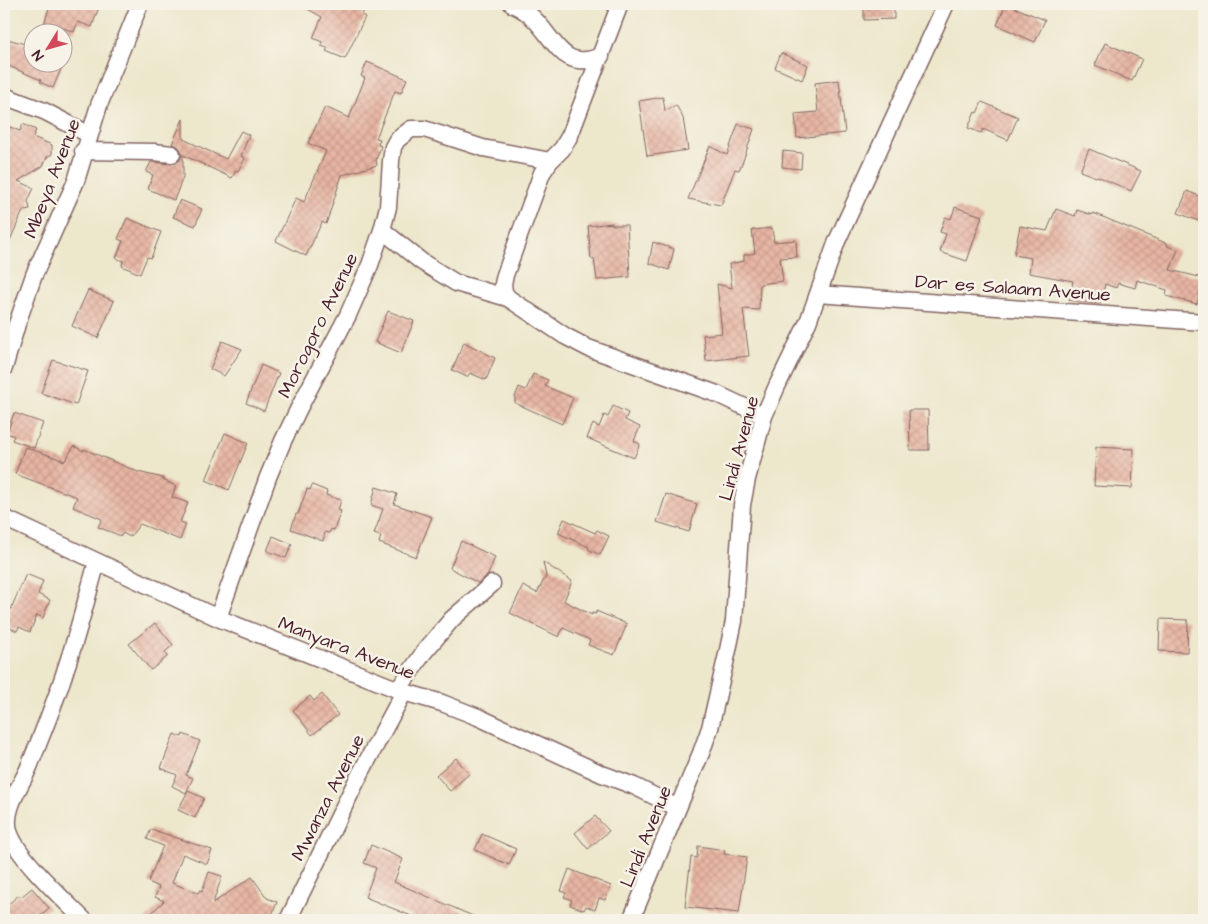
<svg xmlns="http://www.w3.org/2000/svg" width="1208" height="924" font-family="'Architects Daughter',sans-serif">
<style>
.building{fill:url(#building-cross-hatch)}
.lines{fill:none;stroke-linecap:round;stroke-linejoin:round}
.street-casing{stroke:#836563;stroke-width:19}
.street{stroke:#fff;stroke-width:16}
.labels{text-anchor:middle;stroke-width:5;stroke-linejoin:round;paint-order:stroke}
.street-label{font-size:19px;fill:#4a1f2b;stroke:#f7f3e8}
</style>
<defs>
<pattern id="building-cross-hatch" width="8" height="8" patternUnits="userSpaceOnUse" patternTransform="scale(1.25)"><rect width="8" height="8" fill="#e7b5a3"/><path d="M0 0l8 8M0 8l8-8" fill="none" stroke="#c89b8c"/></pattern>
</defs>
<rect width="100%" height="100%" fill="#f7f3e8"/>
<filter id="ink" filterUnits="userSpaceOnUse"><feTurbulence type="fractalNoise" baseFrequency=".02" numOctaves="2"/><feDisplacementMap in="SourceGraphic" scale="10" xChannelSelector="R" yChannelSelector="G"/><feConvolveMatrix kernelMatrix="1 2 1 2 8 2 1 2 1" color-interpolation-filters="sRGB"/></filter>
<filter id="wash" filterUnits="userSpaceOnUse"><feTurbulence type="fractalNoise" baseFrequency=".0096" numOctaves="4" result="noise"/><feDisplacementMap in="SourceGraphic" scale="20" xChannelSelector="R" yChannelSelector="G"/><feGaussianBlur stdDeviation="1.12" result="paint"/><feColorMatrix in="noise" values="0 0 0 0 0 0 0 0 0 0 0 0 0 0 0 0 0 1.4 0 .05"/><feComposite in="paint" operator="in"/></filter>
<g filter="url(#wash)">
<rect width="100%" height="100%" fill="#ede7cc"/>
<g id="blocks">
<path class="building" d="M50 4H100L92 27 78 22 74 32 58 26 56 32H42Z
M299 4H355L365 8 362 15 365 17 345 59 326 51 328 48 321 46 322 42 313 38 322 17Z
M864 4H894V19L864 20Z
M1006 4 1045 20 1035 42 997 25Z
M4 38 32 46V62H64L53 88 40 82 41 80 4 64Z
M1105 43 1142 59 1132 81 1095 65Z
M781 53 808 65 802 80 775 68Z
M367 62 407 79 401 93 395 91 376 138 380 139 378 145 381 146 376 160 377 165 342 175 326 224 322 222 306 256 276 241 296 198 304 202 326 151 308 143 325 107 349 118 365 78 361 76Z
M839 80 845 133 797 138 795 114 818 112 815 83Z
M663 97 665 111 676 105 683 118 688 150 647 156 639 101Z
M982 102 1018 117 1008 140 983 129 981 133 968 128 975 112 977 113Z
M183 119V139L226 159 241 131 249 135 241 156 245 158 238 171 236 170 232 178 183 155V177L174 200 148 189 153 175 146 172 151 162 171 164 176 163 180 160 182 155 181 150 178 146 172 144Z
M23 124 36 130 33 137 52 145V154L47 157 43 166 18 181 34 188 28 201 30 209 24 210 22 213 4 254V130L8 132 10 127 20 131Z
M738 124 754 129 743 161 739 170 735 169 721 205 688 199 710 146 727 155Z
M1089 149 1141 171 1131 191 1097 176 1096 177 1080 171Z
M783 151 802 153 801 169 782 167Z
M1187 191 1204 198V223L1178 213Z
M180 200 202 209 195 226 173 217Z
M955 207 982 216 967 261 940 252 946 234 940 232 945 217 951 219Z
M1056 209 1075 216 1077 210 1092 215 1093 213 1168 244 1167 246 1178 250 1170 270 1203 278 1197 304 1166 296 1167 290 1137 280 1135 288 1118 283 1116 288 1105 284 1100 304 1069 300 1073 281 1029 273 1031 258 1014 255 1020 226 1047 231Z
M127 218 161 232 151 258 147 257 140 274 122 266 123 261 116 258 123 241 118 239Z
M612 223V225H627L630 277 597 280 594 259H591L588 226Z
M772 228 774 242 796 240 797 257 780 258 783 281 760 284 759 310 743 309 749 356 706 361 703 335 722 333 717 284 732 288 729 264 744 261V255L755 253 752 230Z
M653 242 674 249 669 270 649 263Z
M88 290 114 301 98 338 72 326Z
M388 311 414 321 401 353 375 342Z
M222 341 242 349 224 376 210 369Z
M464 342 495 358 486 380 470 373 467 377 452 370Z
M53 360 88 371 76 405 41 393Z
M261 365 279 373 264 411 246 403Z
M533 374 548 380 545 386 573 398 562 424 515 403V397L519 387 526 390Z
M613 406 628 413 625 420 640 427 634 441 640 444 634 458 587 438 593 424 599 427 604 415 608 417Z
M909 410H928L929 450H910Z
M14 413 43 423 34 448 12 440 14 436 7 433Z
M225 433 248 443 229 490 206 480Z
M74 446 83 451 84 449 138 472 163 478V480L176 486 172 497 188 503 180 522 186 524 180 540 140 524 130 537 123 533 121 536 98 527 102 519 73 507 77 497 15 474 25 447 65 461Z
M1096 447 1134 449 1132 488 1094 486Z
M312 485 327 491 326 495 341 500 338 510 341 511 334 530 331 529 329 533 325 532 323 541 291 529 296 514H298L307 489 310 490Z
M376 487 397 494 394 504 432 517 416 557 379 543 381 536 374 534 383 509 371 505Z
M666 494 697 504 689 532 657 522Z
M564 519 595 533 597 530 609 536 600 555 588 549 589 547 558 533Z
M273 536 292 544 286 558 267 551Z
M461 541 495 557 488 575 478 583 450 568Z
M543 562 572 581 564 601 592 615V613L596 614V611L627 624 614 655 588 645 590 640 563 628 559 637 510 613 523 586 537 593 546 576Z
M26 574 43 581 38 594 50 600 43 618 37 615 30 632 19 627 17 631 4 625Z
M1160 619 1188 620 1187 652 1159 651Z
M155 623 173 645 165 652 168 656 151 670 129 644Z
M322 694 338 715 312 735 293 710 310 696 314 701Z
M174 734 182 737 183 734 200 741 186 775 193 778 186 793 172 786 177 775 161 768Z
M456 758 469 774 450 791 436 775Z
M188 791 204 798 195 818 178 810Z
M595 816 609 831 588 849 575 833Z
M151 829 212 850 207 864 183 854 172 883 198 893 200 890 202 891 209 872 222 876 213 903 252 877 267 898 277 902 272 915 269 914 266 920H144L164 901 155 897 159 887 148 882 163 846 147 839Z
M482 834 516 849 509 865 475 850Z
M371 845 403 859 394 882 482 920H421L365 897 376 868 364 863Z
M698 846 725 850 724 854 747 857 739 913 685 907 691 857 697 858Z
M569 869 611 886 605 900 599 898 595 910 586 906 584 910 570 905 572 900 564 897 566 893 561 891Z
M32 888 49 908 35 920H4V908L19 895 21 897Z"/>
</g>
</g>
<g filter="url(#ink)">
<use href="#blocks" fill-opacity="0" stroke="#836563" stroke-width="1"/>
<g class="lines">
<g class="street-casing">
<path id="street" d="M512 4C521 8 530 14 537 22 557 44 565 71 601 56
M620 4 570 135 562 149 550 161 542 173 505 275 503 284 504 292 508 298 565 336 588 348 717 394 764 416
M4 96 44 111 90 135
M83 151 154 152 172 154
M382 230 422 262 456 283 508 298
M818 294 1204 322
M4 368 17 324 34 275 76 181 99 105 140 4
M4 518 218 618 404 692 442 703 478 717 602 774 634 786 678 808
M218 618 268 477 283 441 299 408 348 315 370 265 382 230 388 207 391 161 393 147 397 140 411 129H424L483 148 550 161
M398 690 424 652 452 619 492 584
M84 920C65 901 15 855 9 831 3 809 21 786 29 767 42 734 56 701 66 668 78 633 87 597 97 562
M288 920 357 780 404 692
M631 920 701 753 710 728 728 650 734 621 742 505 747 479 764 416 777 386 808 322 837 241 946 4"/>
</g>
<use href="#street" class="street"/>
</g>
</g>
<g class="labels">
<g class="street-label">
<text transform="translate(51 178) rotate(-69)" y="7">Mbeya Avenue</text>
<text transform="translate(1013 287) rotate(4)" y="7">Dar es Salaam Avenue</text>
<text transform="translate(317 325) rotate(-64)" y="7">Morogoro Avenue</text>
<text transform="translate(738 448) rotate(-75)" y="7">Lindi Avenue</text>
<text transform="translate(347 647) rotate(21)" y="7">Manyara Avenue</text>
<text transform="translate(327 797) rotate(-63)" y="7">Mwanza Avenue</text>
<text transform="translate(645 836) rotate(-68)" y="7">Lindi Avenue</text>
</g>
</g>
<rect width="1208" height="924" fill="none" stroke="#f7f3e8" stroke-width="20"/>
<g transform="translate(48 48) rotate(233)"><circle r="24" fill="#f7f3e8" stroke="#b29e9c"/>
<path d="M0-4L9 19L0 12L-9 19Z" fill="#d1495b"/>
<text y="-8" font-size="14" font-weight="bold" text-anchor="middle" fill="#4a1f2b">N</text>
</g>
</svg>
